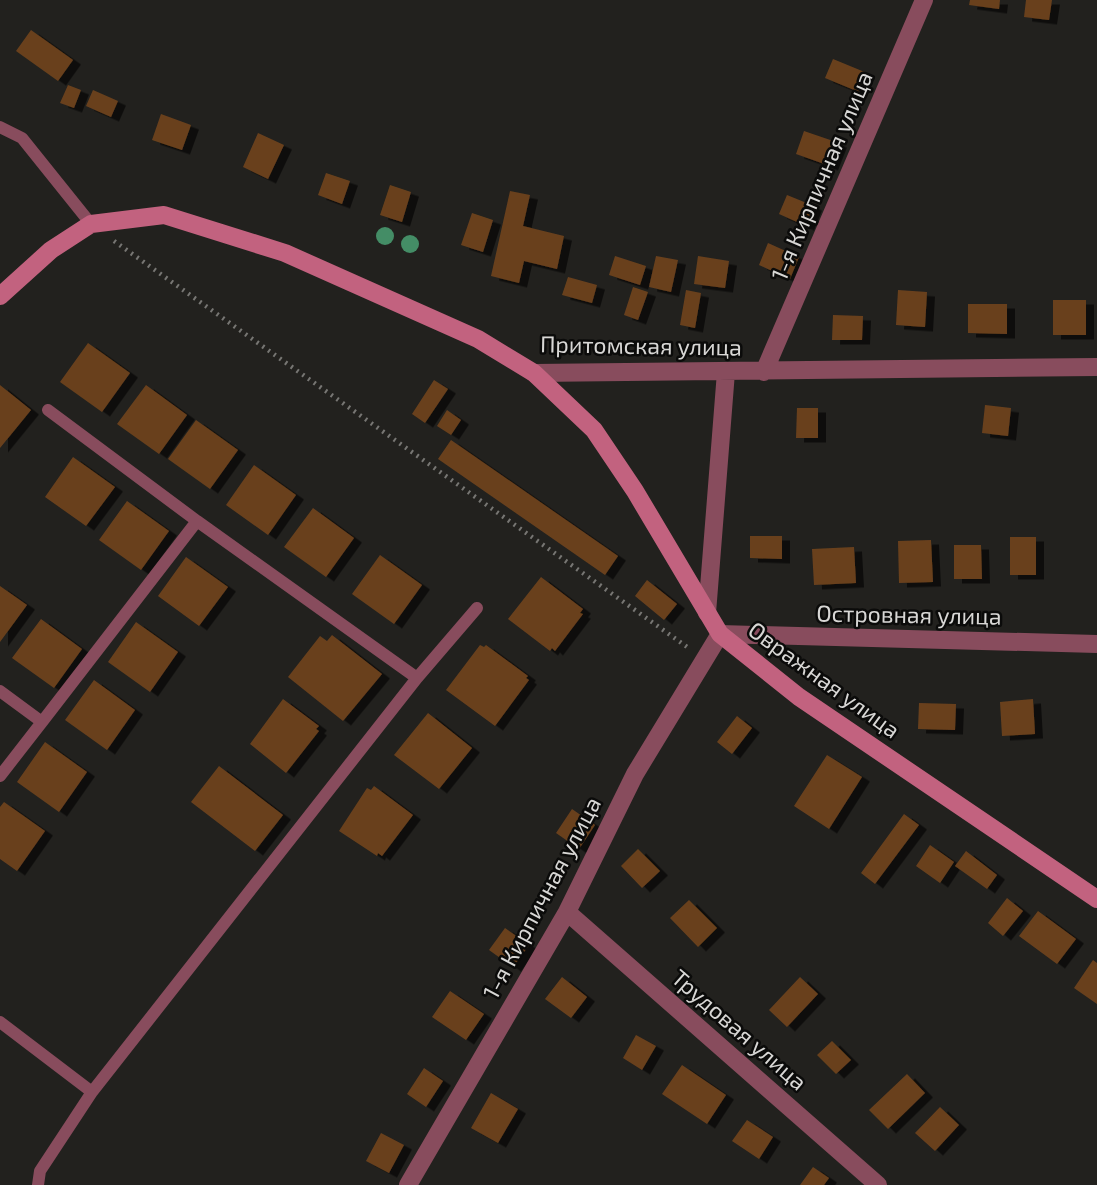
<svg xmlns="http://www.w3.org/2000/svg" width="1097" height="1185" font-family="'Exo 2',sans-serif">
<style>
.building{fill:#69401d;filter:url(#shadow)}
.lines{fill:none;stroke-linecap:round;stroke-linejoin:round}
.path{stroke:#777673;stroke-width:4.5;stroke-dasharray:2 5;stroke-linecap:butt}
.lane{stroke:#884c5d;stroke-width:12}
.street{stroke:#884c5d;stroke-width:18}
.secondary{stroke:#c2627f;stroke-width:18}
.tree{fill:#448d66}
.labels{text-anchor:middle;stroke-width:5;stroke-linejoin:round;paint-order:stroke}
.street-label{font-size:23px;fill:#d8d7d5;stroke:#0b0b0a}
</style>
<defs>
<filter id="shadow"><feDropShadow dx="8" dy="4.5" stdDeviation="0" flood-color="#0009"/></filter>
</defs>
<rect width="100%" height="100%" fill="#22211e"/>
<path class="building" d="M970 0H1000L999 9 969 5Z
M1026 0H1052L1049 20 1024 17Z
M31 30 73 60 58 81 16 51Z
M833 59 867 73 859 92 825 78Z
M68 85 81 90 74 108 60 103Z
M93 90 118 101 111 117 86 106Z
M161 114 191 125 182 150 152 140Z
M804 131 839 143 830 166 796 154Z
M258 133 284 145 268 179 243 167Z
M326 173 350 181 342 204 318 195Z
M390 185 411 192 402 222 380 215Z
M510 191 530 195 523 226 564 236 557 269 524 261 519 283 491 276Z
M787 195 814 206 806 226 779 214Z
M472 213 493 220 483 252 461 245Z
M768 243 799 257 790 279 759 265Z
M615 256 646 266 640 285 609 275Z
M656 256 678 260 671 292 649 287Z
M698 256 729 261 725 288 694 284Z
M568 277 597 285 592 303 562 295Z
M633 287 648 292 638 320 624 315Z
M686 290 701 293 695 328 680 325Z
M898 290 927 292 925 327 896 325Z
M1053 300H1086V335H1053Z
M968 304H1007V334L968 333Z
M833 315 863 316 862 340H832Z
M88 343 130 373 102 412 60 382Z
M434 380 448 389 425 423 412 414Z
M0 385 31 410 0 448Z
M146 385 187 415 159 454 117 424Z
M985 405 1011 408 1008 436 982 433Z
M797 408H818V438H796Z
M447 410 461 420 451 435 437 426Z
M196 420 238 450 210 489 168 459Z
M451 440 618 556 605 575 438 459Z
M73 457 115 487 86 526 45 497Z
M254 465 296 495 268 535 226 505Z
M127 501 169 531 141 570 99 540Z
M313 508 354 538 326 577 284 547Z
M750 536H782V559L750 558Z
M1010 537H1036V575H1010Z
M931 540 933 582 899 583 898 541Z
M954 545H981L982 579H954Z
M854 547 856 583 814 585 812 549Z
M380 555 422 585 394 624 352 594Z
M186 557 228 587 199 626 158 596Z
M541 577 583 609 580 613 583 614 555 651 552 648 550 651 508 619Z
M647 580 677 604 664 620 635 596Z
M0 586 27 605 0 642Z
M41 619 82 649 54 688 12 658Z
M136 622 178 652 150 692 108 662Z
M332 635 382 674 343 721 288 677 320 636 327 641Z
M480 645 484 647 486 645 528 676 526 678 529 680 495 726 446 690Z
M94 680 135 710 107 750 65 720Z
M283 699 319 726 316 729 319 731 286 773 250 744Z
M1033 699 1035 734 1002 736 1000 702Z
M919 703 956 704 955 730 918 729Z
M428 713 472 748 439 789 394 755Z
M737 716 752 728 732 754 717 742Z
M45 742 87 772 59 812 17 782Z
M827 755 862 777 829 829 794 806Z
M219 766 283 815 255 851 191 802Z
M374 786 413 815 382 856 378 853 377 856 339 831 367 788 371 790Z
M4 802 45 831 17 871 0 859V807Z
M572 809 595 825 579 849 556 833Z
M904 814 919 825 875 884 861 873Z
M930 845 954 862 940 883 916 866Z
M638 849 660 871 642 888 621 866Z
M966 851 997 875 987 889 955 866Z
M1007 898 1023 911 1003 936 988 923Z
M689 900 717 928 698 947 670 918Z
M1038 911 1076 939 1057 964 1019 936Z
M505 928 529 945 513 967 489 950Z
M1093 960 1097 963V1004L1074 988Z
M562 977 587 997 571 1018 545 999Z
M800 977 818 994 787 1027 769 1010Z
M450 991 484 1014 466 1040 432 1017Z
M636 1035 656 1046 642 1070 623 1058Z
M832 1041 851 1060 836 1074 817 1055Z
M682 1065 726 1095 707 1124 662 1094Z
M424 1068 443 1081 426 1107 407 1094Z
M907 1074 925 1093 888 1129 869 1110Z
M491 1093 518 1109 498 1143 471 1128Z
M940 1107 959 1125 935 1151 915 1133Z
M747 1120 773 1137 759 1159 732 1141Z
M381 1133 404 1145 389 1173 366 1161Z
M813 1167 829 1178 824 1185H800Z"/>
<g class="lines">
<path class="path" d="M114 241 690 649"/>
<path class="lane" d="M0 127 22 138 91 224
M48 410 197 521
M0 691 42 722 197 521 417 678
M0 776 42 722
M0 1022 92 1092 417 678 477 608
M38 1185 40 1171 92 1092"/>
<path class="street" d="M764 372 924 0
M534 373 1097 367
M707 613 726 372
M567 912 878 1185
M408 1185 567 912 635 774 720 634 1097 644"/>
<path class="secondary" d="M0 296 51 250 91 224 164 215 285 253 478 339 534 373 594 430 635 491 720 634 799 697 1097 899"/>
</g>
<g class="tree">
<circle cx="385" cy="236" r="9"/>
<circle cx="410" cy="244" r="9"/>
</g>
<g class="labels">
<g class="street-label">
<text transform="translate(822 176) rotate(-67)" y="8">1-я Кирпичная улица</text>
<text transform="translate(641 346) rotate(1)" y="8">Притомская улица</text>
<text transform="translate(909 615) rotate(1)" y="8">Островная улица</text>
<text transform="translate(824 680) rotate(36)" y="8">Овражная улица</text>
<text transform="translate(542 898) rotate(-62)" y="8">1-я Кирпичная улица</text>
<text transform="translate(739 1030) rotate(41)" y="8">Трудовая улица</text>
</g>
</g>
</svg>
